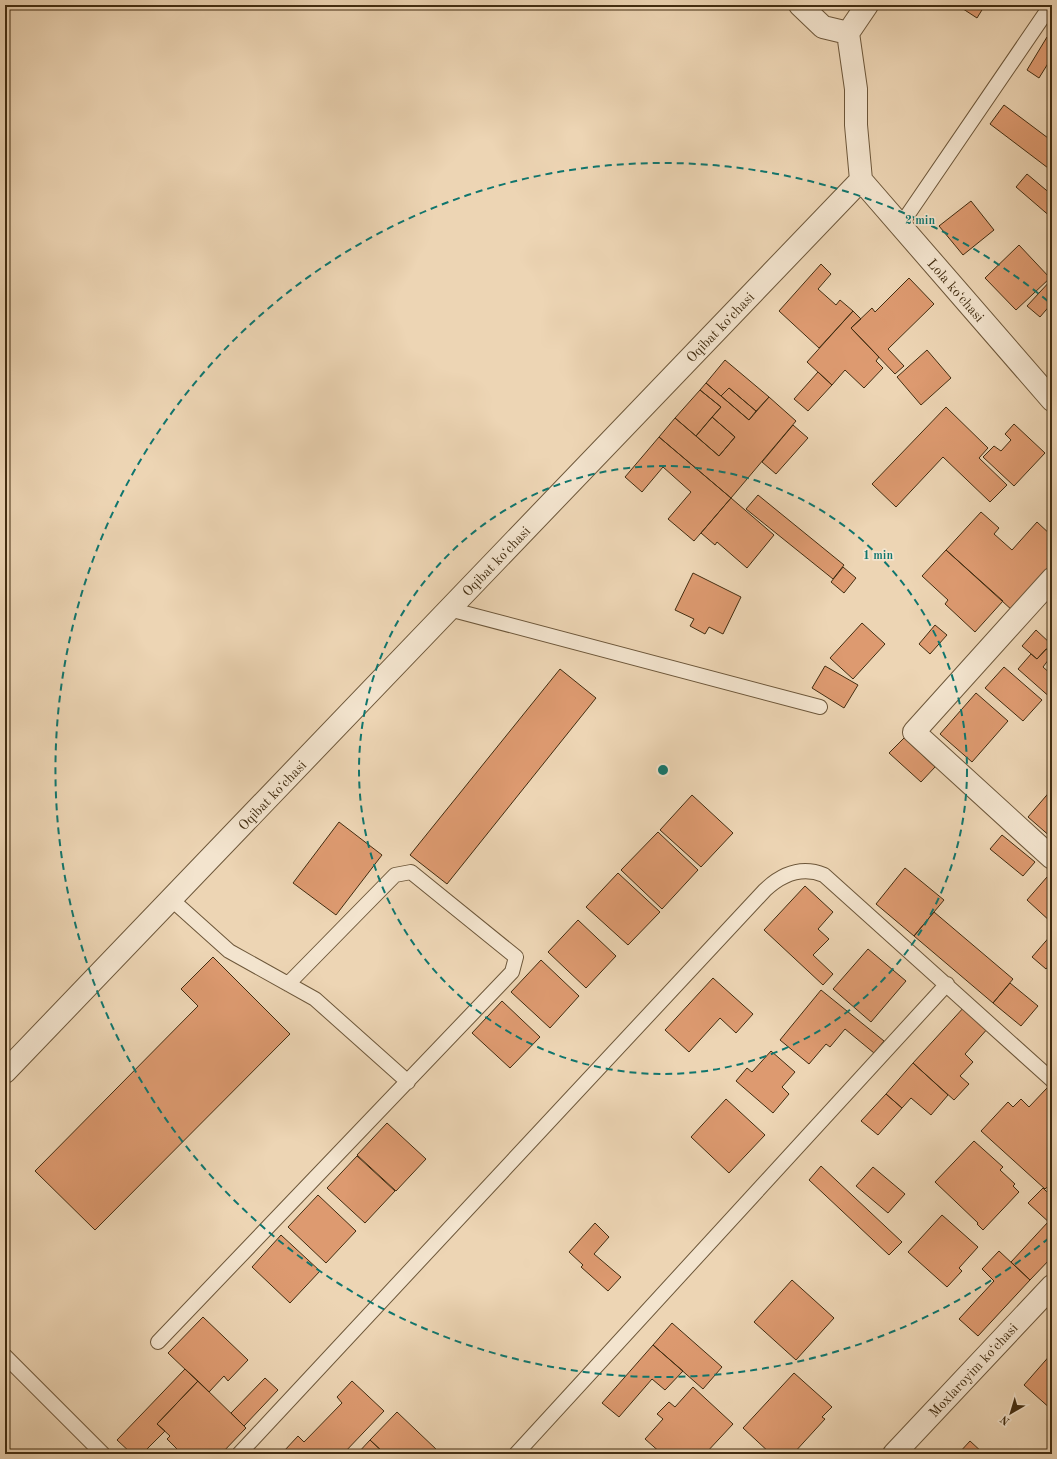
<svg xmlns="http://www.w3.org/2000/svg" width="1057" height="1459" font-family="'Old Standard TT',serif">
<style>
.building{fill:#dd9a70;stroke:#422d11}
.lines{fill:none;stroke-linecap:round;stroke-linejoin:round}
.lane-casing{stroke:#6d573a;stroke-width:16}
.street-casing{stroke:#6d573a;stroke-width:24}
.lane{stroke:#f3e4ce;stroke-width:14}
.street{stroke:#f3e4ce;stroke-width:22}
.ring{fill:none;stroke:#0f766e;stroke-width:2;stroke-dasharray:7 5}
.labels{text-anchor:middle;stroke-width:3.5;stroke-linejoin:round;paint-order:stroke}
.street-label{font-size:14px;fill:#422d11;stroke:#f3e4ce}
.centre{fill:#0f766e;stroke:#f3e4ce;stroke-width:2}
.ring-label{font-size:12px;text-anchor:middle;font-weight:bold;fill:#0f766e;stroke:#f3e4ce;stroke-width:3.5;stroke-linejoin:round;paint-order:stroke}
</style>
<rect width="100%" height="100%" fill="#edd5b4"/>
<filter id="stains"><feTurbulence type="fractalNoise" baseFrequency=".005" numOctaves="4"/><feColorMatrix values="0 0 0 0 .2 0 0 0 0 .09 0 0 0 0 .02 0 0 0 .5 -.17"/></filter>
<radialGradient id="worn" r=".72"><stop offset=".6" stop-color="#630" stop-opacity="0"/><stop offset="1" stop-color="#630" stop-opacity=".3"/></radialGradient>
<path class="building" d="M957 5H985L977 18Z
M1047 37 1052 40V57L1039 78 1027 70Z
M1004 105 1052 141V171L990 124Z
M1027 174 1052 195V218L1016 187Z
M971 201 994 230 963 255 939 226Z
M1019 245 1050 278 1016 310 985 278Z
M821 264 831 274 818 289 836 305 840 300 853 311 819 348 779 311Z
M909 278 934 304 888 349 904 366 895 374 851 328 872 308 875 312Z
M1052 279V303L1040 317 1027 306Z
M853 311 861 319 851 328 879 357 876 361 883 368 864 388 845 370 832 385 807 362Z
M927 350 951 378 921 405 897 377Z
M725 360 769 397 756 411 729 388 721 396 706 383Z
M818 372 832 385 808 411 794 399Z
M706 383 749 420 769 397 796 421 731 498 659 437 675 418 719 456 735 437 712 417 721 407 700 390Z
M729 388 756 411 749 420 721 396Z
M700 390 721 407 696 436 675 418Z
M946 407 988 448 979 458 1007 485 990 502 943 457 896 507 872 484Z
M712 417 735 437 719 456 696 436Z
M1014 424 1045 453 1014 486 983 457 994 446 1001 451 1011 440 1005 434Z
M793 425 808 438 776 474 762 462Z
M659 437 731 498 694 541 668 519 691 492 663 467 642 492 625 477Z
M758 495 844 565 833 579 746 509Z
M731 498 774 535 747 568 717 542 715 545 701 533Z
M981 512 999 528 994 534 1012 550 1037 522 1052 536V569L1013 611 946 550Z
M946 550 1003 601 975 632 945 604 948 600 922 576Z
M843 567 856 578 844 593 831 582Z
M693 573 741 597 723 634 709 627 705 634 690 626 694 619 675 610Z
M862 623 885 644 853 679 830 658Z
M935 625 947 635 930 654 919 644Z
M1036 630 1051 644 1037 659 1022 646Z
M1046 649 1052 655 1043 667 1052 675V699L1018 669 1031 654 1037 659Z
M825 666 858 685 844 708 812 688Z
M1004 667 1042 700 1023 721 985 688Z
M560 669 596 698 447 884 410 855Z
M976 693 1008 721 972 762 940 734Z
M904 738 935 767 921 782 889 753Z
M1052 789V838L1028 817Z
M692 795 733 833 701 867 660 830Z
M339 822 382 855 336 915 293 883Z
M658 832 698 870 662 909 621 870Z
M1002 835 1035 862 1023 876 990 849Z
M905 868 944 900 914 936 876 904Z
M618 873 660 912 628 945 586 907Z
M1047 877 1052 881V923L1027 900Z
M805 886 833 912 818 929 829 939 813 955 833 974 823 985 764 930Z
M934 912 1013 979 993 1003 914 936Z
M578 920 616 956 586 988 548 952Z
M1052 934V962L1046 969 1032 957Z
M868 949 906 981 871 1022 833 989Z
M213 957 290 1034 95 1230 35 1171 198 1006 181 989Z
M541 960 579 996 550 1028 511 992Z
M713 978 753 1014 736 1033 720 1018 689 1052 665 1030Z
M1010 983 1038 1006 1021 1026 993 1003Z
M821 990 884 1041 874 1053 845 1029 830 1047 826 1044 809 1064 780 1040Z
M502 1001 540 1037 510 1068 472 1033Z
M965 1006 989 1027 965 1054 973 1062 960 1076 969 1084 954 1100 913 1063Z
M771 1051 795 1072 782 1087 789 1094 773 1113 736 1081 747 1068 752 1072Z
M913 1063 948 1095 931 1115 911 1098 902 1108 886 1094Z
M1047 1088 1052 1092V1182L1045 1189 981 1131 1008 1102 1013 1107 1021 1099 1029 1107Z
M886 1094 902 1108 878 1135 861 1121Z
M726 1099 765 1135 729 1173 691 1137Z
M387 1123 426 1159 396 1191 357 1155Z
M974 1141 1003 1167 1000 1170 1015 1184 1013 1186 1019 1192 983 1230 977 1224 978 1223 935 1182Z
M357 1156 395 1191 365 1223 327 1188Z
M821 1166 902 1242 889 1255 809 1180Z
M873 1167 905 1194 888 1213 856 1186Z
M1043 1188 1052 1197V1225L1028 1203Z
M318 1195 356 1231 326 1263 288 1227Z
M942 1215 978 1247 959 1268 962 1271 947 1287 908 1252Z
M1048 1222 1052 1225V1257L1030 1280 1011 1262Z
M595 1223 609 1237 594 1254 621 1277 608 1291 581 1267 583 1265 569 1252Z
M281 1235 320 1271 290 1303 252 1267Z
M999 1251 1030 1280 978 1336 959 1319 994 1281 982 1269Z
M792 1280 834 1318 796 1360 754 1322Z
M203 1317 248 1360 228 1381 224 1376 209 1392 168 1353Z
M672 1323 722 1367 703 1389 653 1345Z
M653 1345 683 1371 665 1390 652 1379 619 1417 602 1403Z
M1052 1353V1410L1024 1385Z
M185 1369 198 1381 157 1424 165 1431 142 1454H132L117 1440Z
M794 1373 832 1407 822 1417 825 1419 793 1454 791 1452 789 1454H771L743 1428Z
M265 1378 278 1390 244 1426 231 1413Z
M198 1381 246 1428 221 1454H182L167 1439 170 1436 157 1424Z
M352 1381 384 1411 343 1454H287L284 1451 298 1436 304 1442 342 1403 337 1397Z
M693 1387 733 1424 705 1454H662L645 1439 663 1419 657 1414 669 1402 675 1407Z
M397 1412 437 1450 433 1454H385L370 1440Z
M370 1440 385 1454H357Z
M970 1441 984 1454H958Z"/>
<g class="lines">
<g class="lane-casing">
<path id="lane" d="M900 226 1051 5
M449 609 820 707
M171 899 229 951 315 999 408 1082
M158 1342 512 972 516 957 411 872 395 875 288 984
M5 1356 103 1454
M239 1454 765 890C782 874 802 866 824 875L1052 1080
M516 1454 947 984"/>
</g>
<g class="street-casing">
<path id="street" d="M800 5 823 27 848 33
M861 180 1052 400
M1052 579 914 732 1052 858
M5 1072 861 180 856 125V89L848 33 867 5
M894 1454 1052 1286"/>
</g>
<use href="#lane" class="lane"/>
<use href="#street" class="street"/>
</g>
<g class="ring">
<circle cx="663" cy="770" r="304"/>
<path d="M1049 1238A607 607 0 1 1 1049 302"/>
</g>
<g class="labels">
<g class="street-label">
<text transform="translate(956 290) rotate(49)" y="5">Lola koʻchasi</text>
<text transform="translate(720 327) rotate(-46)" y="5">Oqibat koʻchasi</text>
<text transform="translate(496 561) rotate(-46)" y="5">Oqibat koʻchasi</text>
<text transform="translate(272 795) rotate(-46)" y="5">Oqibat koʻchasi</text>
<text transform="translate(973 1370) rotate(-47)" y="5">Moxlaroyim koʻchasi</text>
</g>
</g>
<circle cx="663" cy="770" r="6" class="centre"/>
<g class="ring-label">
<text x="920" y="224">2 min</text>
<text x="878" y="559">1 min</text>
</g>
<rect width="1057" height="1459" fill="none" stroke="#edd5b4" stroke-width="20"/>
<rect x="6" y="6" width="1045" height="1447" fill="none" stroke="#422d11" stroke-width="2"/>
<rect x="10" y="10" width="1037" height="1439" fill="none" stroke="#422d11"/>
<g transform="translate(1011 1413) rotate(218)" stroke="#f3e4ce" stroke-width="3" paint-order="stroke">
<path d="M0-3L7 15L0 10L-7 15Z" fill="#422d11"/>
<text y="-6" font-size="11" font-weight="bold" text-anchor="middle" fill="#422d11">N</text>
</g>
<rect width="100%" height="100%" filter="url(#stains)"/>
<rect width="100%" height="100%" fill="url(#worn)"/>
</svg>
